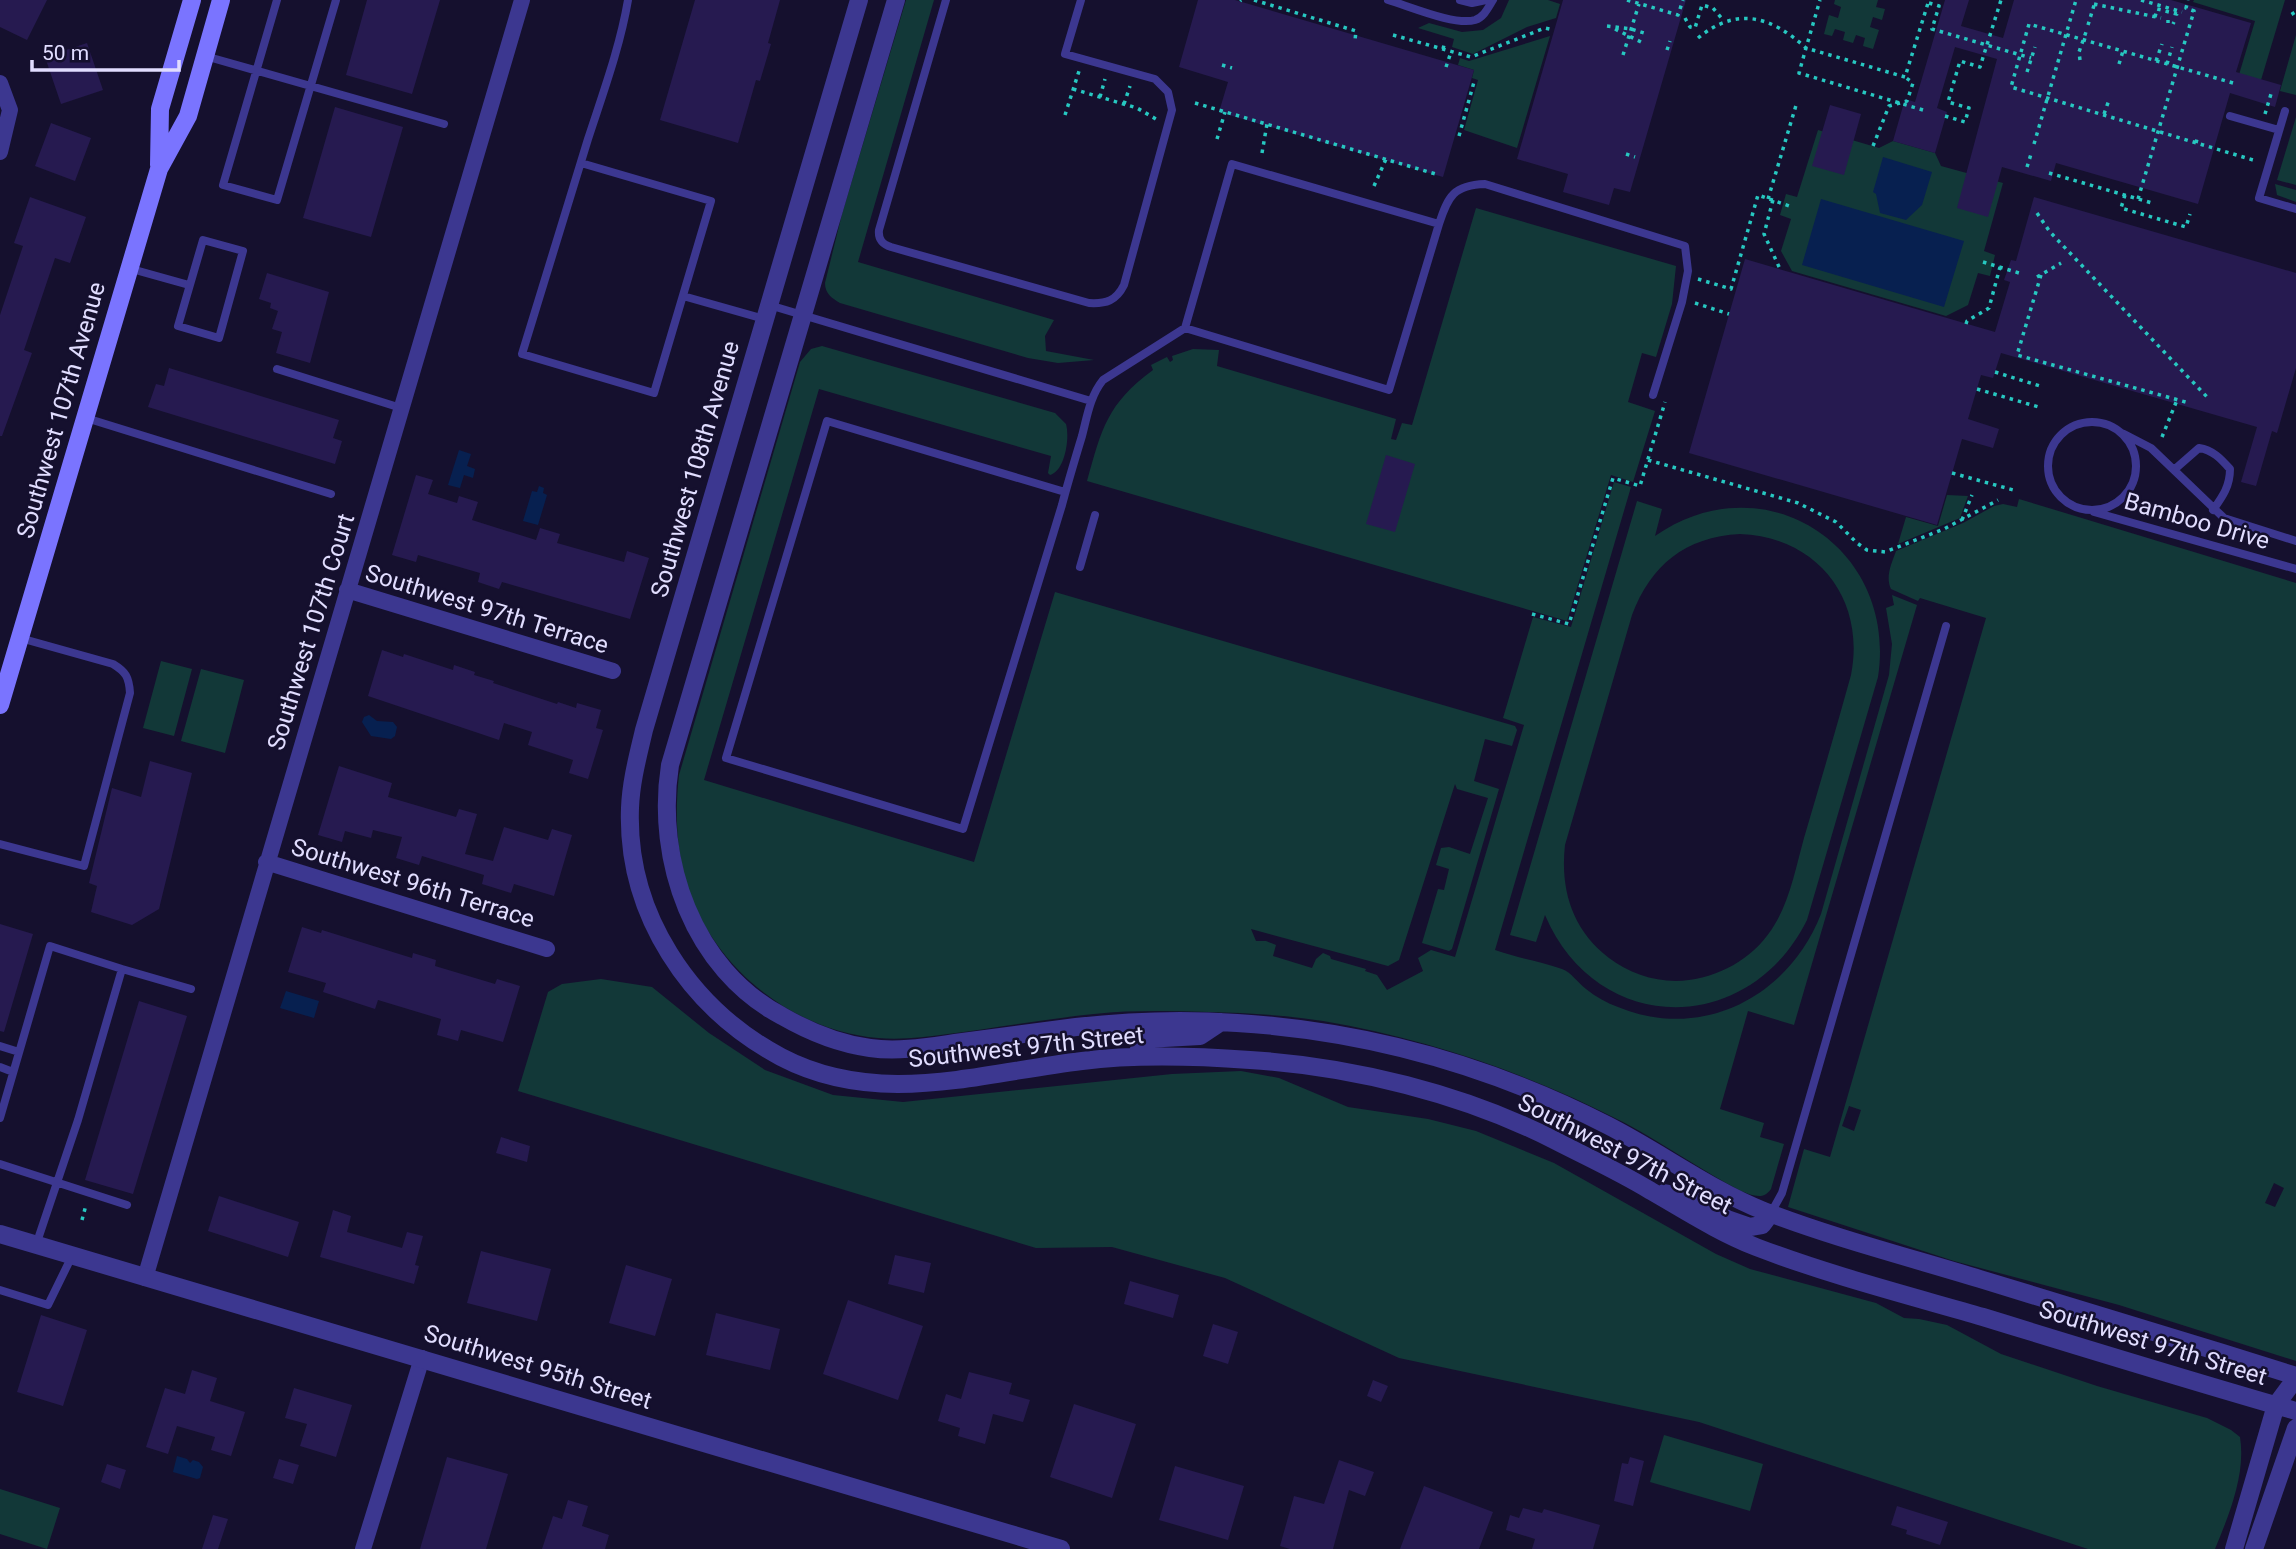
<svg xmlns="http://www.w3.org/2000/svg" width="2296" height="1549" font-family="Roboto,sans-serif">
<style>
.green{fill:#123838;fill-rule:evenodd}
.water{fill:#072050}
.building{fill:#261a50}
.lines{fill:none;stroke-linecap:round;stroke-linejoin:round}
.path{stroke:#27c8c1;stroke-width:3.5;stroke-dasharray:3.5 5;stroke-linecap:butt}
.service{stroke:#3c3790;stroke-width:8}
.minor{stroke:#3c3790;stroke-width:16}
.tertiary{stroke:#3c3790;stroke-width:18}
.secondary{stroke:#7a74ff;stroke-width:18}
.labels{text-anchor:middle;stroke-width:5;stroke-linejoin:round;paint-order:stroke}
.street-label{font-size:24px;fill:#e1ddff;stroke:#15102e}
</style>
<rect width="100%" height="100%" fill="#15102e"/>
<path class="green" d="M906 0H934L858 262 1054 320 1045 336 1046 351 1094 360 1058 363 1028 358 840 303C832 298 825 294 825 283L842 214Z
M1509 0H1548L1560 4 1556 18 1527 27 1473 54 1452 47 1454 39 1418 28 1429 23 1462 32 1483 30 1501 18Z
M1835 0H1878L1876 7 1885 9 1882 20 1873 17 1870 27 1879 30 1873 49 1863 46 1865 38 1856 35 1853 43 1843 40 1845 32 1835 29 1832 36 1824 34 1829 15 1838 18 1841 7 1834 4Z
M2194 0H2285L2261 80 2238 78 2255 21 2193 2Z
M2296 35V95L2280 91Z
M1550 36 1517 148 1464 130 1478 80 1472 78 1474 70 1458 65 1460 58 1469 61Z
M2296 117V185L2277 180Z
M1818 130 1879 148 1893 141 1935 153 1941 166 2003 183 1984 251 1995 255 1990 276 1978 273 1968 305 1946 316 1792 271 1781 251 1791 219 1780 215 1786 194 1797 197Z
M2275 184 2296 190V202L2277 195Z
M1476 208 1676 266 1672 304 1656 357 1642 353 1628 402 1655 411 1633 482 1611 475 1567 621 1087 481C1102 428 1107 404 1153 370L1151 365 1167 357 1170 362 1173 360 1172 356 1193 349 1219 350 1217 366 1396 419 1391 439 1396 440 1402 423 1412 425Z
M822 346 1055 413 1066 424C1070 438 1065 471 1050 475L1048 473 1051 456 819 389 704 780 974 862 1055 592 1515 726 1517 730 1512 746 1485 739 1474 781 1499 789 1452 949 1449 951 1422 943 1438 889 1444 890 1449 869 1436 865 1441 848 1449 847 1470 854 1488 798 1457 789 1455 784 1399 960 1388 966 1251 929 1256 941H1266L1276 945 1273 956 1312 968 1316 959 1323 953 1330 956 1331 959 1366 969 1365 971 1377 975 1387 990 1423 971 1418 958 1431 950 1455 957 1524 725 1503 718 1533 617 1571 627 1614 482 1631 487 1495 950C1517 958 1540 961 1562 969 1571 972 1578 983 1586 989 1596 997 1607 1003 1618 1007 1703 1042 1789 996 1821 914L1889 675 1892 644 1886 608 1894 605 1892 595 1917 605 1794 1025 1748 1011 1720 1109 1764 1123 1760 1137 1784 1144 1771 1189C1763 1201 1752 1195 1741 1191 1701 1170 1664 1144 1625 1123 1530 1074 1429 1039 1323 1021 1285 1015 1247 1013 1209 1012 1170 1011 1132 1010 1094 1014 1045 1019 997 1028 948 1034 925 1037 902 1040 878 1038 792 1031 711 966 686 882 676 847 675 811 679 775L800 362 811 349Z
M1947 495 1968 496 1960 518 1898 544 1906 517 1938 526Z
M2019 499 2296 583V1361L2119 1305 1954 1261 1788 1207 1804 1149 1830 1157 1986 618 1920 598 1918 601 1891 589C1885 576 1892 563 1896 551L1963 523 1994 506 2003 504 2017 507ZM1849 1106 1861 1110 1854 1131 1842 1126ZM2274 1183 2284 1188 2275 1207 2265 1203Z
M1637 501 1662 509 1655 536C1764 460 1898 547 1878 677L1807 920C1749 1037 1597 1037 1545 915L1536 942 1510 935ZM1740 534C1817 537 1866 599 1851 675 1836 729 1820 784 1804 838 1796 867 1790 899 1775 924 1757 955 1725 975 1689 980 1661 984 1631 975 1609 958 1572 930 1560 889 1565 845L1632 615C1651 565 1685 537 1740 534Z
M161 661 192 669 174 736 143 728Z
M201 669 244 680 225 753 181 741Z
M601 979 652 987 709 1033 765 1070 833 1095 903 1102 1172 1074 1241 1071 1279 1078 1348 1107 1428 1119 1476 1131 1554 1163 1716 1254 1750 1269 1876 1303 1904 1318 1919 1319 1947 1325 2001 1354 2097 1386 2207 1418 2231 1430 2240 1437C2246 1474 2229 1515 2215 1549H2088L1699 1422 1399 1358 1225 1278 1112 1247 1036 1248 518 1091 548 992 562 984Z
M1664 1435 1763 1464 1750 1511 1650 1482Z
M0 1489 60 1508 47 1549 0 1534Z"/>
<path class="water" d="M1883 157 1932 172 1922 205 1906 220 1880 213 1876 194 1873 192Z
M1821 199 1964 241 1944 307 1802 265Z
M459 450 471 454 467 466 475 469 473 478 464 475 460 488 448 485Z
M539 486 544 488 543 493 547 495 538 525 523 521 532 491 537 492Z
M369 715 377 721 393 722 397 727 395 736 391 739 371 736 362 722 364 717Z
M286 991 319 1001 314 1018 280 1008Z
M177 1456 187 1459 190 1463 193 1460 199 1462 203 1467 200 1478 197 1479 173 1472Z"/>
<path class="building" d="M0 0H47L27 40 0 27Z
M367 0H440L412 94 346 75Z
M695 0H780L768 43 771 44 760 81 756 80 738 143 660 120Z
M1198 0H1235L1474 70 1443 177 1219 112 1228 82 1179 67Z
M1563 0H1686L1630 192 1614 188 1609 205 1563 192 1568 174 1517 159Z
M1945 0H1969L1961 26 2003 38 2014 0H2171L2251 23 2236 72 2281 85 2275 107 2230 93 2198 204 2056 163 2051 181 2002 167 1988 217 1957 208 1997 59 1955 47 1937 108 1947 112 1935 153 1893 141 1905 99 1915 102Z
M87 43 103 90 61 104 45 57Z
M1830 105 1861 114 1844 175 1812 166Z
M335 107 403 127 371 237 303 218Z
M51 123 91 138 75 181 35 166Z
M30 197 86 217 70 263 55 258 24 350 32 353 2 436H0V315L23 246 14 243Z
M2034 197 2296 273V368L2277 433 2272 431 2256 486 2241 482 2257 427 2001 353 1993 378 1981 375 1968 419 1999 429 1993 448 1962 439 1937 525 1689 453 1745 259 1995 332 2010 282 2004 280 2011 260 2016 261Z
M267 273 329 292 310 363 276 353 282 332 272 329 278 311 270 308 271 303 259 299Z
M169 368 339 420 333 438 342 441 335 464 148 407 156 384 164 386Z
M1386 455 1415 464 1395 532 1366 524Z
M416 475 433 480 428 494 457 503 459 496 478 502 472 520 536 540 540 528 560 534 557 543 624 562 627 551 649 558 630 619 502 582 499 589 478 582 480 573 418 555 416 562 392 555Z
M382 650 403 657 404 654 453 670 454 665 475 672 474 675 494 681 493 683 557 704 558 702 576 708 577 703 601 710 596 728 603 730 588 779 569 773 573 760 528 745 532 732 504 723 499 740 368 696Z
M150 761 192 773 159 909 132 925 91 912 97 886 89 883 112 788 141 797Z
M339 766 392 783 388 797 456 817 459 809 477 814 465 854 493 861 504 827 548 840 552 829 572 835 554 896 514 884 511 893 482 884 484 875 422 856 419 865 396 858 402 837 373 830 371 838 345 831 342 842 318 835Z
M0 924 33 934 4 1032 0 1031Z
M302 927 321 933 322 930 412 958 413 953 436 960 435 966 495 984 497 979 520 986 503 1042 461 1030 458 1041 437 1035 441 1019 378 1000 375 1009 323 992 326 983 288 972Z
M139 1001 187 1016 133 1194 85 1180Z
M501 1137 530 1146 527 1162 496 1153Z
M219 1196 299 1222 288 1257 208 1231Z
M333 1210 351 1216 347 1232 402 1248 407 1232 423 1236 415 1265 419 1266 414 1284 320 1257Z
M481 1251 551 1269 537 1321 467 1303Z
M895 1255 931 1263 924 1293 888 1284Z
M626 1265 672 1279 655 1336 609 1323Z
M1130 1281 1179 1295 1173 1318 1124 1304Z
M848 1300 923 1326 898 1400 823 1374Z
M716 1313 780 1329 770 1370 706 1355Z
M41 1315 87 1330 63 1406 17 1392Z
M1213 1324 1238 1332 1228 1364 1203 1356Z
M192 1370 217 1378 210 1401 245 1412 231 1456 211 1450 215 1437 177 1426 168 1454 146 1447 165 1388 185 1394Z
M969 1372 1012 1383 1009 1394 1030 1400 1023 1422 993 1414 985 1444 958 1436 960 1428 938 1421 946 1394 961 1399Z
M1373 1380 1388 1386 1381 1402 1367 1396Z
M294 1388 352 1405 336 1457 300 1446 307 1424 285 1418Z
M1074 1404 1136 1424 1112 1498 1050 1477Z
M447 1457 508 1474 486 1549H420Z
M1630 1457 1644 1461 1633 1506 1614 1501 1622 1463 1628 1464Z
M279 1459 299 1465 293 1484 273 1478Z
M1339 1460 1374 1472 1365 1496 1349 1490 1333 1549H1290L1280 1546 1294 1496 1324 1504Z
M107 1464 126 1470 120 1489 101 1482Z
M1175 1466 1244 1486 1228 1540 1159 1520Z
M1424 1486 1493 1512 1479 1549H1400Z
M568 1500 588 1506 582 1526 609 1535 605 1549H542L553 1516 562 1519Z
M1897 1506 1948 1522 1940 1545 1906 1534 1907 1530 1891 1525Z
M1523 1508 1542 1513 1544 1509 1600 1525 1593 1549H1532L1535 1539 1506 1530 1510 1515 1519 1518Z
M213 1515 228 1519 218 1549H202Z"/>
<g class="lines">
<path class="path" d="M1254 0 1356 31 1355 40
M1627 0 1678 15 1683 0
M2141 0 2182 12
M1240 1 1241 0
M1929 3 1939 6 1932 29 2031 58
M2094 4 2161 18
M2292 12 2296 18
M2155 17 2157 9 2177 14 2178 11
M1685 18 1690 27 1695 28 1702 5 1713 8 1724 21
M2168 23V20
M2173 24 2174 22
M2088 25 2095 2
M1607 26 1631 29 1644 33
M1615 29 1641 42
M1393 35 1471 57 1545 28 1554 30
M1698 38C1737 6 1771 16 1806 48L1820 0
M1443 49 1445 41
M1667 50 1670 41
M1623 55 1639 4
M2080 60 2079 52 2086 32
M2156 61 2162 44
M2119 64 2123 51
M2167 64 2172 47
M1222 65 1232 68
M1446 67 1451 52
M2027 72 2035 47
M2233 83 2029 24 2011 87 2253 160
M1073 89 1137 108 1156 119
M1100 97 1105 79
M1195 103 1439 175
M1124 104 1130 86
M1923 110 1799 73 1806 48 1905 77 1929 0
M2104 114 2109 100
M2265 114 2271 94
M1065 115 1079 71
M1945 116 1965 122 1969 108 1948 102 1960 61 1980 67 2001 0
M1459 136 1474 82 1471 81
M1217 139 1225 112
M2196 143 2197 139 2200 140
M2034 144 2076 0
M1873 146 1889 106 1907 101 1913 83 1905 77
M1262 153 1267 124
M1626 154 1635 157
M2027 167 2032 151
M2049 173 2152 203
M1374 186 1386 159
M2125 195 2121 208 2186 227 2190 214
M1768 199 1797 102
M2138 199 2194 11 2186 8 2188 0
M1773 200 1764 234 1780 269
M2037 213 2050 232 2209 399
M1983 262 2019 273
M2041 275 2017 355 2189 403
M2037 277 2061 263
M1698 279 1731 289 1758 195 1792 207
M1695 303 1729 314
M1966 324 1967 321 1989 308 2000 267
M1995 372 2040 386
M1977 389 2042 408
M2162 437 2177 400
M1648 460 1798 503 1836 522 1857 543 1867 550 1885 552 1944 529 1998 500
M1952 473 2017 491
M1962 520 1972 495
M1532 614 1569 624 1613 478 1640 486 1665 402
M82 1220 86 1205"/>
<path class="service" d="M277 0 223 185 277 200 336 0
M946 0 879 230C878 239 882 244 891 247L1089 303C1106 304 1116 301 1124 285L1172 110 1168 92 1155 79 1065 54 1081 0
M1388 0C1409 6 1455 26 1475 20 1484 17 1488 8 1493 0
M1460 0 1472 3 1486 0
M205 56 444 124
M2285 111 2259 198 2296 209
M2230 116 2279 130
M581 163 711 201 654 393 522 354C544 282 566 210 588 139 603 93 620 47 628 0
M1439 224C1448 196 1454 185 1485 184L1685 246 1688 271 1682 302 1653 395
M203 240 243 251 219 338 178 326Z
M128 268 189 285
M683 296 764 319
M769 305 1091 401
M277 369 401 408
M86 418 331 494
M2048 466a44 44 0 1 1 88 0a44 44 0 1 1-88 0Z
M2124 434 2151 448 2224 518 2296 541
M2175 469 2199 448C2213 450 2221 459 2230 469 2230 486 2223 496 2213 510
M1065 492 827 421 726 758 963 829 1062 505C1068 482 1075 459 1082 436 1087 417 1090 396 1103 380L1185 328 1232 164 1439 224 1389 390 1185 328
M2094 512 2296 569
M1080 567 1095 515
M0 844 84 866 130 693C129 677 126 672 113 664L20 638
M122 969 191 989
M0 1046 19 1052
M0 1067 13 1072
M0 1118 50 946 122 969 78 1120 36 1245
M0 1164 127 1205
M1771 1213 1782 1193 1946 626
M0 1290 48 1305 72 1256"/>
<path class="minor" d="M0 83 10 110 0 152
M347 590 613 671
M266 862 547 949
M145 1278 522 0
M363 1549 422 1358"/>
<path class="tertiary" d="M859 0 644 730C638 756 631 781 630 808 626 913 689 1008 781 1057 878 1108 980 1073 1082 1061 1137 1054 1194 1056 1250 1060 1351 1066 1464 1094 1554 1140 1587 1157 1620 1172 1651 1191 1686 1211 1718 1232 1756 1247 1829 1275 1907 1295 1983 1317 2087 1349 2191 1381 2296 1411
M896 0 670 765C655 860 693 969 782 1016 808 1031 840 1044 870 1048 898 1052 927 1047 955 1043 995 1038 1036 1032 1076 1027 1129 1021 1184 1019 1237 1023 1366 1031 1491 1066 1607 1125 1660 1152 1709 1189 1764 1211 1834 1238 1908 1257 1980 1279 2086 1311 2191 1343 2296 1376
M1135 1057 1146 1039 1200 1036 1221 1022
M1664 1193 1687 1197 1727 1219 1750 1227 1762 1225 1771 1213
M0 1234 1061 1549
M2234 1549 2276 1405 2296 1378
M2254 1549 2296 1428"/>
<path class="secondary" d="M159 165 160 109 192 0
M0 705 159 169 188 116 221 0"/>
</g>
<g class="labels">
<g class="street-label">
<text transform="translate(61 410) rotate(-74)" y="8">Southwest 107th Avenue</text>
<text transform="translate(695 469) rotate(-74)" y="8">Southwest 108th Avenue</text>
<text transform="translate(2197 521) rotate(16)" y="8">Bamboo Drive</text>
<text transform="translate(487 609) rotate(17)" y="8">Southwest 97th Terrace</text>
<text transform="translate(311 632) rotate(-73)" y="8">Southwest 107th Court</text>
<text transform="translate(413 883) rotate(17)" y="8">Southwest 96th Terrace</text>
<text transform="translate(1026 1047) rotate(-6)" y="8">Southwest 97th Street</text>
<text transform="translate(1625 1154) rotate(27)" y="8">Southwest 97th Street</text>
<text transform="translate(2153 1343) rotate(17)" y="8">Southwest 97th Street</text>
<text transform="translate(538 1367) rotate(17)" y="8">Southwest 95th Street</text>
</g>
</g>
<path d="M32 60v10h147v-10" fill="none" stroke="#e1ddff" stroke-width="3.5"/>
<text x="42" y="60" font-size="21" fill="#e1ddff" stroke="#15102e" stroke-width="5" paint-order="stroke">50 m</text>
</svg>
